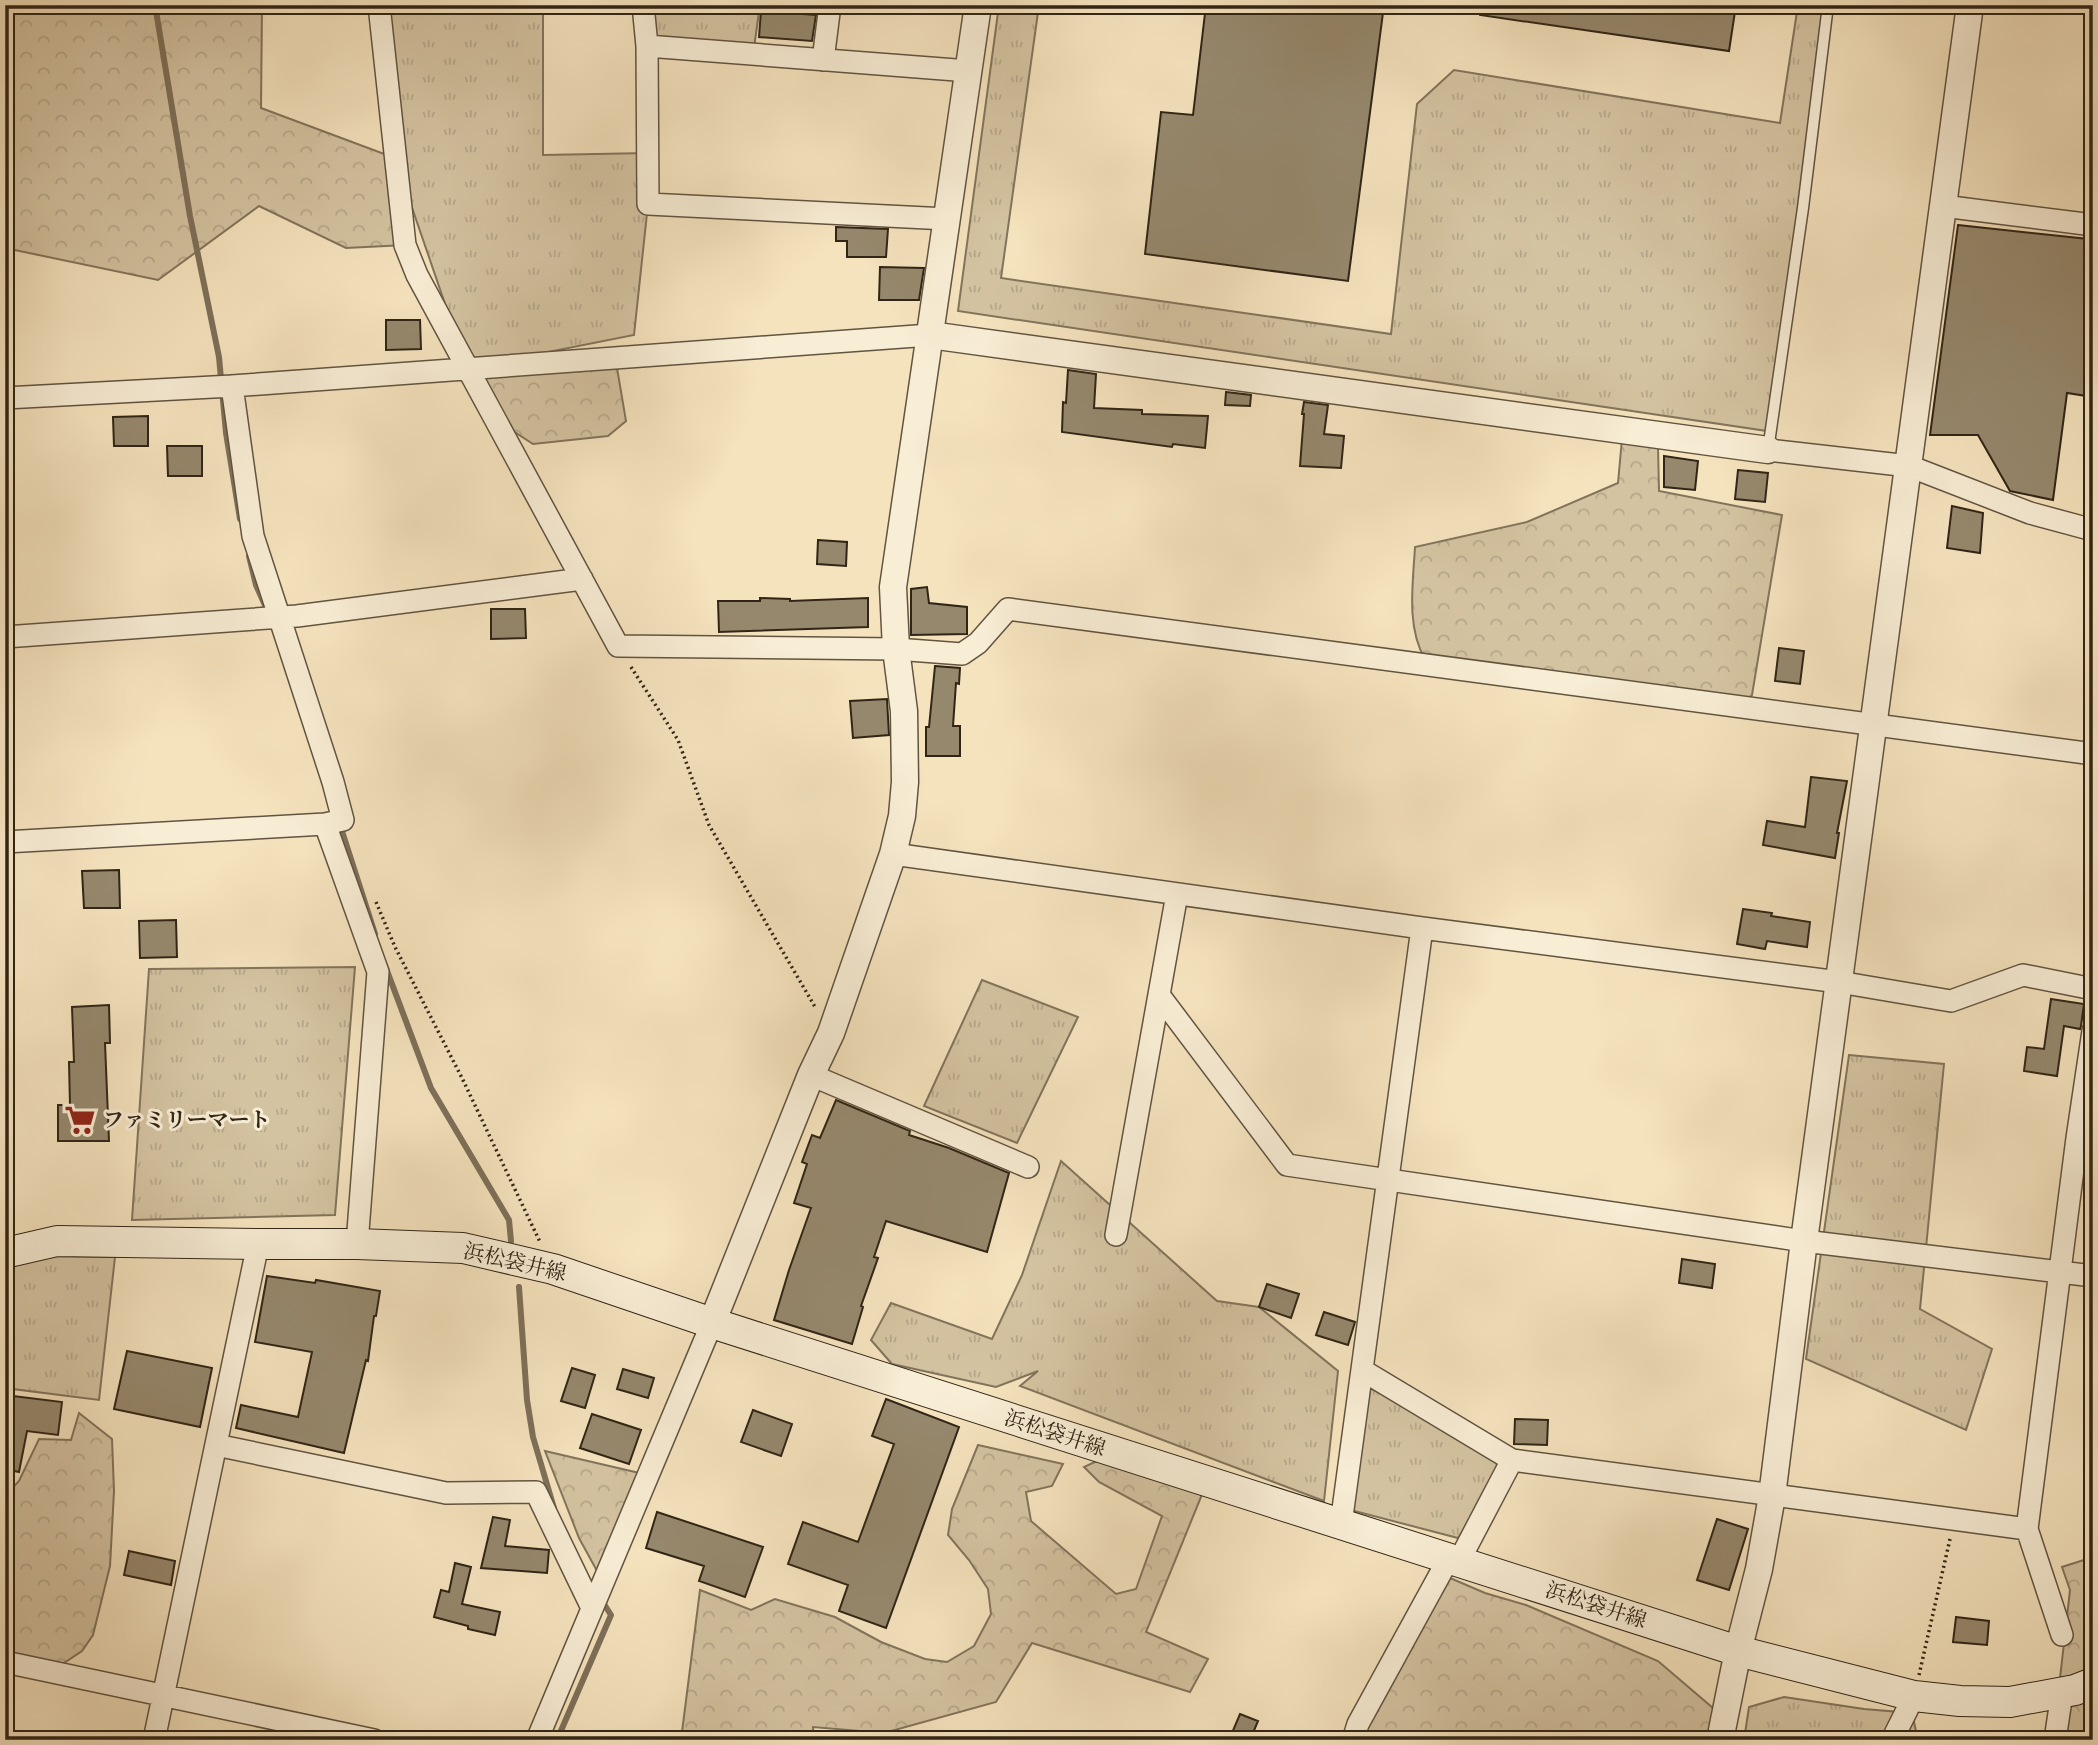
<svg xmlns="http://www.w3.org/2000/svg" width="2098" height="1745" font-family="Cardo,'Noto Serif JP',serif">
<style>
.grass{fill:url(#grass-tufts);stroke:#82745c;stroke-width:2}
.forest{fill:url(#forest-crowns);stroke:#82745c;stroke-width:2}
.water{fill:url(#water-rules);stroke:#7e7059;stroke-width:2}
.lines{fill:none;stroke-linecap:round;stroke-linejoin:round}
.stream{stroke:#7e7059;stroke-width:6}
.building{fill:#96886d;stroke:#302516;stroke-width:2}
.service-casing{stroke:#615440;stroke-width:13}
.minor-casing{stroke:#615440;stroke-width:24}
.tertiary-casing{stroke:#615440;stroke-width:29}
.secondary-casing{stroke:#302516;stroke-width:32}
.path{stroke:#302516;stroke-width:3.5;stroke-dasharray:2 3.5;stroke-linecap:butt}
.service{stroke:#f8edd5;stroke-width:10}
.minor{stroke:#f8edd5;stroke-width:21}
.tertiary{stroke:#f8edd5;stroke-width:26}
.secondary{stroke:#f8edd5;stroke-width:30}
.labels{text-anchor:middle;stroke-width:6;stroke-linejoin:round;paint-order:stroke}
.poi-label{font-size:21px;font-weight:bold;fill:#302516;stroke:#f8edd5;text-anchor:start}
.street-label{font-size:21px;fill:#302516;stroke:#f8edd5}
</style>
<defs>
<pattern id="grass-tufts" width="24" height="20" patternUnits="userSpaceOnUse" patternTransform="scale(1.75)"><rect width="24" height="20" fill="#d4c3a1"/><path d="M3 7l-1-3M5 7V3M7 7l1-3M15 17l-1-3M17 17v-4M19 17l1-3" fill="none" stroke="#b6a78a"/></pattern>
<pattern id="forest-crowns" width="20" height="18" patternUnits="userSpaceOnUse" patternTransform="scale(1.75)"><rect width="20" height="18" fill="#d4c3a1"/><path d="M2 6a3 3 0 1 1 6 0M12 15a3 3 0 1 1 6 0" fill="none" stroke="#b6a78a"/></pattern>
<pattern id="water-rules" width="6" height="5" patternUnits="userSpaceOnUse" patternTransform="scale(1.75)"><rect width="6" height="5" fill="#b2a285"/><path d="M0 2.5h6" fill="none" stroke="#91846c"/></pattern>
</defs>
<rect width="100%" height="100%" fill="#f5e3be"/>
<filter id="stains"><feTurbulence type="fractalNoise" baseFrequency=".00286" numOctaves="4"/><feColorMatrix values="0 0 0 0 .2 0 0 0 0 .09 0 0 0 0 .02 0 0 0 .5 -.17"/></filter>
<radialGradient id="worn" r=".72"><stop offset=".6" stop-color="#630" stop-opacity="0"/><stop offset="1" stop-color="#630" stop-opacity=".3"/></radialGradient>
<path class="grass" d="M379 5H543V155L648 153V204L634 335 467 368 395 158Z
M643 5H760L753 55 647 46Z
M999 5H1039L1001 278 1391 334 1417 104 1454 70 1780 123 1798 5H1832L1774 432 958 311Z
M355 967 335 1215 132 1220 149 969Z
M982 980 1078 1017 1017 1143 924 1106Z
M1849 1055 1944 1064 1920 1309 1992 1349 1966 1430 1806 1359Z
M1061 1161 1217 1301 1259 1307 1338 1371 1324 1501 1020 1386 1038 1371 996 1387 892 1364 871 1340 891 1303 992 1339 1022 1275Z
M42 1256 115 1257 99 1400 5 1388V1268Z
M1360 1383 1512 1460 1458 1538 1343 1508Z
M1784 1697 1864 1709 1912 1713 1918 1740H1744L1749 1707Z"/>
<path class="forest" d="M5 5H262L261 108 395 158 405 245 346 248 259 206 158 280 5 248Z
M617 368 626 421 608 436 533 444 496 420 482 375Z
M1622 439 1658 446 1659 491 1782 515 1752 695 1738 708 1425 659C1406 627 1413 583 1415 547L1527 522 1618 483Z
M79 1413 112 1439 114 1491 110 1566 93 1635 82 1651 64 1663 27 1666 5 1658V1496L19 1481 39 1439 71 1440Z
M978 1445 1063 1464 1052 1486 1026 1492 1031 1521 1116 1594 1136 1589 1162 1516 1099 1482 1084 1467 1101 1459 1203 1492 1146 1632 1208 1659 1190 1692 1032 1643 996 1702 884 1733 813 1727 814 1740H681L700 1590 751 1610 775 1599 835 1617 881 1642 925 1659 947 1662 974 1646 991 1614 988 1589 969 1560 948 1535 952 1509Z
M545 1451 648 1475 603 1582 579 1538Z
M2093 1557V1740H2053L2070 1590 2062 1567Z
M1450 1578 1485 1593 1526 1605 1658 1661 1727 1720V1740H1358L1362 1725Z"/>
<path class="water" d="M684 5H739L737 14Z"/>
<g class="lines">
<path class="stream" d="M155 5 190 216 219 357 226 433 240 519
M249 556 256 585 268 612
M340 825 375 934
M386 968 431 1088 509 1220 511 1241
M519 1287 527 1400 533 1437 554 1508
M557 1740 611 1615 602 1601"/>
</g>
<path class="building" d="M1206 5H1384L1348 281 1145 254 1161 112 1193 115Z
M1480 5H1736L1729 51 1480 15Z
M761 11 816 15 812 41 759 37Z
M1958 225 2088 239 2087 247H2093V397L2067 393 2053 500 2010 491 1978 435H1930Z
M836 227 888 229 886 257H847V241H836Z
M880 267 924 268 919 300H879Z
M386 320H420L421 349 386 350Z
M1068 370 1096 374 1094 408 1142 410V414L1208 416 1205 448 1173 444 1172 447 1062 432 1063 402 1066 403Z
M1226 392 1251 395 1250 406 1225 405Z
M1304 402 1328 405 1324 434 1344 436 1341 468 1300 466 1304 414H1302Z
M148 416V446H114L113 417Z
M167 446H202V476H168Z
M1664 456 1698 461 1695 490 1664 487Z
M1738 470 1768 473 1765 502 1735 499Z
M1952 506 1983 513 1980 553 1947 548Z
M818 540 847 542 846 566 817 564Z
M927 587 929 603 967 607V634L911 635V589Z
M760 598 790 599V601L868 598V627L719 632 718 601H760Z
M491 609H525L526 638 491 639Z
M1779 648 1804 651 1800 684 1775 681Z
M935 666 960 668 959 684 956 683 953 726H960V756H926V727H929Z
M887 699 889 735 853 738 850 701Z
M1811 777 1847 781 1837 833H1839L1835 858 1763 845 1767 821 1805 827Z
M119 870 120 908H84L82 871Z
M1743 909 1772 913 1771 916 1810 922 1807 947 1767 941 1765 949 1737 944Z
M176 920 177 957 140 958 139 921Z
M2051 999 2084 1004 2081 1026 2080 1029 2064 1026 2057 1076 2024 1071 2027 1047 2044 1049Z
M109 1005 110 1043H105L109 1141H58V1105H70L69 1062H74L72 1007Z
M836 1100 910 1131 909 1135 949 1148 1009 1173 987 1252 886 1221 874 1257 878 1258 861 1306 863 1307 852 1344 774 1320 789 1270 811 1208 794 1203 807 1164 802 1162 812 1135 820 1138Z
M1682 1259 1715 1264 1712 1288 1679 1283Z
M267 1276 315 1283 316 1280 380 1291 376 1316H374L368 1361 366 1360 344 1453 236 1428 241 1405 298 1417 312 1352 255 1342Z
M1267 1284 1299 1294 1291 1318 1259 1307Z
M1324 1312 1355 1322 1348 1345 1316 1335Z
M127 1351 212 1368 200 1427 114 1409Z
M572 1368 595 1375 585 1408 561 1401Z
M623 1369 654 1378 648 1398 617 1389Z
M5 1395 62 1402 58 1435 27 1431 19 1472 5 1469Z
M886 1399 959 1427 886 1628 839 1611 848 1585 788 1564 803 1522 858 1542 894 1444 872 1436Z
M753 1410 792 1424 781 1456 741 1442Z
M592 1414 641 1430 629 1464 580 1448Z
M1515 1419 1548 1420 1547 1445 1514 1444Z
M657 1512 763 1547 745 1597 699 1581 704 1566 646 1548Z
M493 1517 510 1520 505 1546 549 1550 547 1573 481 1568Z
M1717 1519 1748 1529 1729 1590 1697 1580Z
M129 1551 175 1561 171 1585 124 1575Z
M455 1563 471 1567 462 1604 500 1612 495 1635 468 1629V1626L434 1617 441 1590 449 1592Z
M1956 1617 1989 1621 1987 1645 1953 1642Z
M1240 1714 1258 1721 1250 1740H1229Z"/>
<g class="lines">
<g class="service-casing">
<path id="service" d="M1768 450 1803 208 1828 5"/>
</g>
<g class="minor-casing">
<path id="minor" d="M379 5 405 245 417 275 618 646 896 649 962 654 978 643 1008 609 2093 754
M643 5 647 46 969 71
M647 46 648 204 947 219
M823 60 830 5
M1943 206 2093 225
M5 398 232 386 930 335
M1768 450 1909 466 2030 513 2093 530
M5 637 297 616 582 579
M325 824 378 972 357 1244
M5 842 325 824 343 820 333 782 253 536 232 386
M893 854 1422 928 1839 982 1951 1001 2023 975 2093 989
M1159 995 1287 1165 1804 1241 2093 1276
M811 1075 1028 1167
M1116 1235 1177 894
M1362 1370 1512 1460 2027 1529
M216 1445 446 1493 536 1492 592 1608
M1341 1524 1422 928
M1459 1561 1512 1460
M2062 1635 2027 1529 2077 1138 2093 1031
M5 1662 374 1740
M154 1740 258 1244
M537 1740 712 1323
M1353 1740 1358 1724 1449 1558
M1892 1740 1914 1696
M2055 1740 2062 1693"/>
</g>
<g class="tertiary-casing">
<path id="tertiary" d="M930 335 1768 450
M712 1323 811 1075 831 1033 893 854 902 816 905 782 904 711 896 649 893 587 978 5
M1720 1740 1738 1651 1759 1569 1772 1496 1804 1241 1970 5"/>
</g>
<g class="secondary-casing">
<path id="secondary" d="M5 1253 57 1241 258 1244H357L463 1248 553 1269 712 1323 1738 1651 1914 1696 1960 1701 2010 1702 2075 1690 2093 1683"/>
</g>
<path class="path" d="M631 667 678 740 709 825 815 1007
M376 902 395 947 462 1078 540 1242
M1919 1675 1950 1539"/>
<use href="#service" class="service"/>
<use href="#minor" class="minor"/>
<use href="#tertiary" class="tertiary"/>
<use href="#secondary" class="secondary"/>
</g>
<defs>
<g id="supermarket-bare" transform="scale(2.415)"><path d="M-6-5.5h2.5l.6 2H6L4.5 2H-2.5L-4.4-4H-6ZM-1.5 3.2a1.3 1.3 0 1 0 .1 0ZM3 3.2a1.3 1.3 0 1 0 .1 0Z" fill="#8f2418" stroke="#f8edd5" stroke-width="2.5" paint-order="stroke"/></g>
</defs>
<g fill-rule="evenodd">
<use href="#supermarket-bare" x="80" y="1120"/>
</g>
<g class="labels">
<g class="poi-label">
<text x="103" y="1127">ファミリーマート</text>
</g>
<g class="street-label">
<text transform="translate(515 1262) rotate(13)" y="7">浜松袋井線</text>
<text transform="translate(1055 1433) rotate(18)" y="7">浜松袋井線</text>
<text transform="translate(1596 1605) rotate(18)" y="7">浜松袋井線</text>
</g>
</g>
<rect width="2098" height="1745" fill="none" stroke="#f5e3be" stroke-width="28"/>
<rect x="7" y="7" width="2084" height="1731" fill="none" stroke="#302516" stroke-width="3.5"/>
<rect x="14" y="14" width="2070" height="1717" fill="none" stroke="#302516" stroke-width="2"/>
<rect width="100%" height="100%" filter="url(#stains)"/>
<rect width="100%" height="100%" fill="url(#worn)"/>
</svg>
